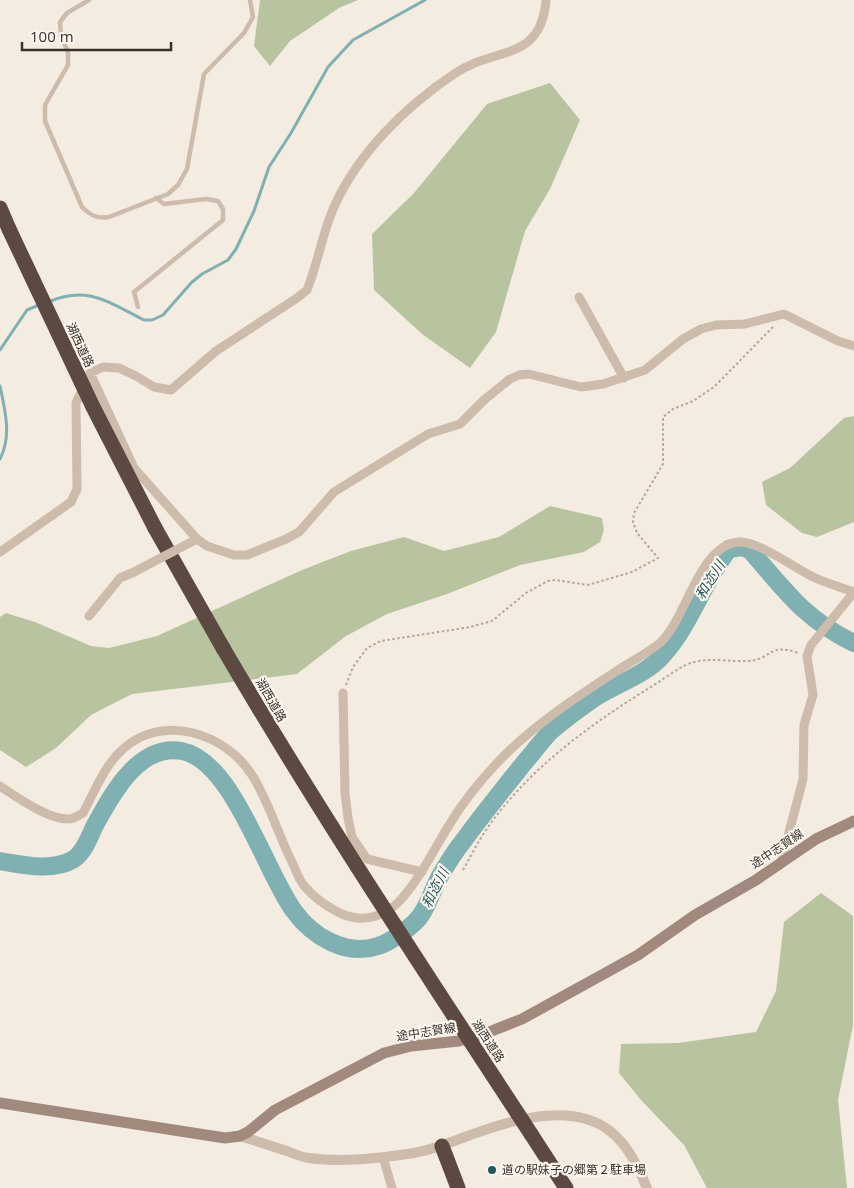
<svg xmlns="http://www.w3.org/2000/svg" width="854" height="1188" font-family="'Open Sans','Noto Sans JP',sans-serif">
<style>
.green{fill:#b8c4a0}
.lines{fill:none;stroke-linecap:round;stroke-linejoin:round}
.stream{stroke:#7fb0b2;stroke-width:3}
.river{stroke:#7fb0b2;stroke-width:18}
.path{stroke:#b9a596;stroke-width:2;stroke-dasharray:2.5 2.5;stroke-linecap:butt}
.service{stroke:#cdbbac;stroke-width:4.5}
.minor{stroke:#cdbbac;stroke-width:9}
.tertiary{stroke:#cdbbac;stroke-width:10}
.secondary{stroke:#a18a7d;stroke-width:11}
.motorway{stroke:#5c4a42;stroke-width:15}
.minor-bridge{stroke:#cdbbac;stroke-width:9}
.motorway-bridge{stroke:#5c4a42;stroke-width:15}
.poi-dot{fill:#1f5a5e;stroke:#fbf5ee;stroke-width:2}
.labels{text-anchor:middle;stroke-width:4.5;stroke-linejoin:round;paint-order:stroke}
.street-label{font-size:12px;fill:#3b302b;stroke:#fbf5ee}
.poi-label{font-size:12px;fill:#3b302b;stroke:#fbf5ee;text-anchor:start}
.water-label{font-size:14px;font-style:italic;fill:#1f5a5e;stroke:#fbf5ee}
</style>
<rect width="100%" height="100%" fill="#f4ebe1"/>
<path class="green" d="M260 0H358L339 8 290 41 270 66 254 46Z
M550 83 580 120 550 189 525 231 496 332 470 368 422 334 374 290 372 234 414 193 487 104Z
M854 416V522L817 537 802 533 766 505 762 482 790 468 844 418Z
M550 506 602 518 604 530 600 542 584 552 520 565 447 594 387 614 346 636 297 674 132 694 91 715 56 748 26 767 0 750V617L6 613 35 622 91 646 109 648 157 636 302 570 351 551 404 537 444 551 499 537Z
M821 893 853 916V1025L838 1100 847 1188H707L684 1145 641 1100 619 1073 621 1044 678 1043 756 1032 776 991 784 922Z"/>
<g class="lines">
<path class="stream" d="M48 302C88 285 108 302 144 320H152L163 315 192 282 202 274 228 260 236 249 254 211 269 167 291 133 328 67 353 40 425 0
M0 350 27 310 39 305
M0 386C5 410 12 436 0 459"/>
<path class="river" d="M0 861C23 865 53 872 74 859 84 852 89 838 94 827 111 796 138 743 182 751 233 761 265 872 294 911 312 936 346 957 378 946 389 943 415 925 421 915 429 903 433 889 440 876 447 864 455 851 464 840 483 814 504 788 524 763 533 753 542 740 552 730 564 720 577 710 590 701 614 684 644 677 663 655 691 624 703 582 729 549L742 547 750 550C784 589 805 620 854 643"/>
<path class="path" d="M346 685 353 667 367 648 381 641 470 627 492 621 526 593 548 581 555 580 588 585 632 572 658 558 637 533 633 522 634 513 663 464V417L673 409 693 401 714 387 773 327
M463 870C470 858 476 845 484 833 524 773 585 728 646 690 657 684 680 666 691 663 709 657 730 662 748 661 771 660 769 642 798 653"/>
<path class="service" d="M89 0 67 13 60 22 61 36 68 52V65L45 105V121L82 207C90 215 97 219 109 217L168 194 178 185 187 169 204 74 244 33 253 17 250 0
M138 307 134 292 223 220V209L218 201 206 199 164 204 156 198"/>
<path class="minor" d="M579 297 624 378
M90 373 134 468 197 539 207 546 234 555H247L286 539 299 532 334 492 428 434 460 424 484 400 510 379 519 375 529 374 581 387 603 384 645 370 683 339 701 329 716 325 745 324 784 314 838 341 854 346
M0 552 71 502 77 489 76 403 90 373 103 367 119 368 136 376 154 387 171 390 216 351 297 298 307 290C318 263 322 234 334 207 358 153 405 107 454 74 494 46 541 63 546 0
M89 616 120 578 134 572
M343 693 345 793 348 818 352 837 367 859 422 872
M0 786C17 797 47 819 68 819 74 819 78 816 83 813 95 791 104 766 123 749 163 713 225 733 252 775 269 802 278 835 293 864 296 872 300 882 306 888 314 897 325 905 336 911 343 915 349 917 357 918 375 920 393 910 404 896 423 874 435 847 451 822 464 801 481 780 498 762 532 726 574 699 615 672 628 663 650 652 661 642 687 617 699 545 739 542 758 541 795 568 813 577 826 583 840 587 854 592
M781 863 803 779 804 725 813 695 807 656 811 645 854 592
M383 1157 392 1188"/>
<path class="tertiary" d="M240 1136C256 1141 271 1146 287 1151 294 1154 301 1157 309 1158 343 1163 381 1158 414 1153 437 1149 458 1139 479 1132 518 1118 574 1103 610 1131 628 1145 638 1167 647 1188"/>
<path class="secondary" d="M0 1103 225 1138 240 1136 248 1132 275 1110 384 1053 411 1046 459 1041 489 1032 522 1019 638 955 695 915 756 880 816 839 854 821"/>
<path class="motorway" d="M0 208 9 229
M155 528 223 648
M531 1134 566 1188
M442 1146 458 1188"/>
<path class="minor-bridge" d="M134 572 197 539"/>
<path class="motorway-bridge" d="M9 229 93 407 155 528
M223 648C320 814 426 973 531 1134"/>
</g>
<circle class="poi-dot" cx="492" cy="1170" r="5"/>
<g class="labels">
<g class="street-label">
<text transform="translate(80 345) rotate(65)" y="4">湖西道路</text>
<text transform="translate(271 700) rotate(60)" y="4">湖西道路</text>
<text transform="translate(777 849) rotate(-34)" y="4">途中志賀線</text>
<text transform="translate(426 1032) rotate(-9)" y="4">途中志賀線</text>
<text transform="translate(488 1041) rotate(57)" y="4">湖西道路</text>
</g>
<g class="poi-label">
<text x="502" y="1174">道の駅妹子の郷第２駐車場</text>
</g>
<g class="water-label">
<text transform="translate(710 580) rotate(-58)" y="5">和迩川</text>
<text transform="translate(435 888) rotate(-63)" y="5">和迩川</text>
</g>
</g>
<path d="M22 42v8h149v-8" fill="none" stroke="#3b302b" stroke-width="2.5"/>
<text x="30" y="42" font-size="15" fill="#3b302b" stroke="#fbf5ee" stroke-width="4" paint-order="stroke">100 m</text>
</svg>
